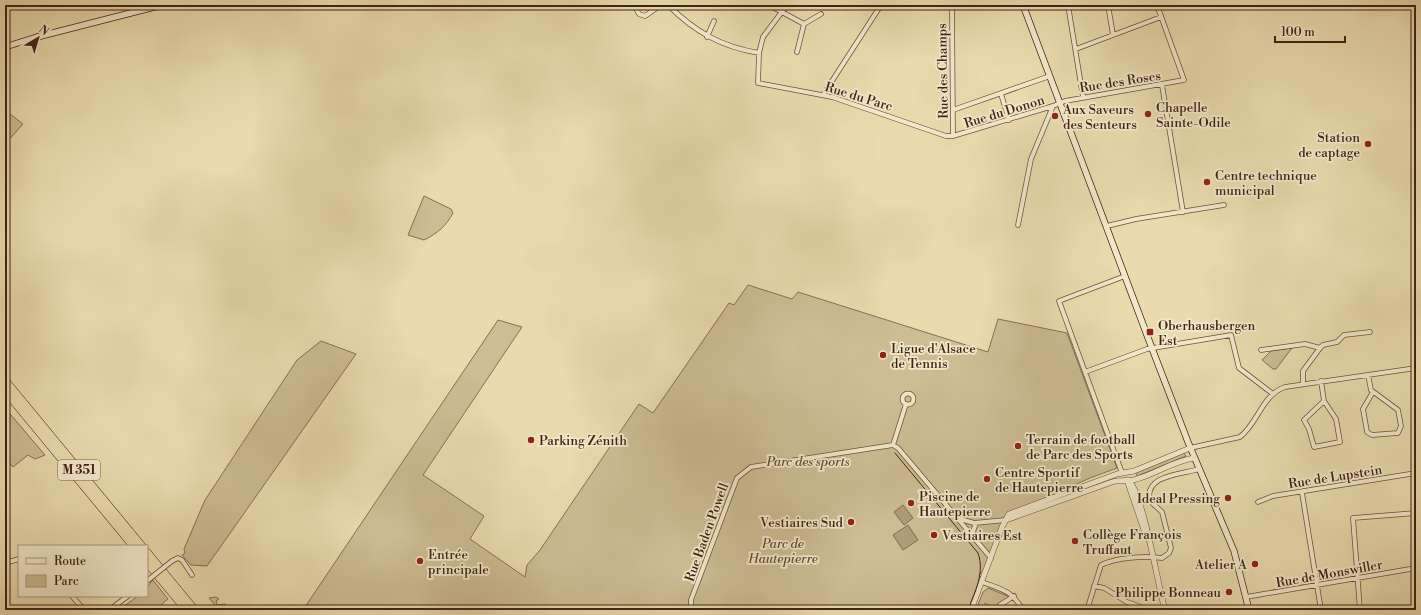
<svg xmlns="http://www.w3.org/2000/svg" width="1421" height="615" font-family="'Libre Bodoni',serif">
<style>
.green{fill:#cdbc94;stroke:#886f54}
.water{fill:#b09c7a;stroke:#846b52}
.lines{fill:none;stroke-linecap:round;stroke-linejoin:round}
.minor-casing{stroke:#6c503b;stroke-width:5.5}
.tertiary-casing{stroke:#6c503b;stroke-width:6}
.secondary-casing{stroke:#422215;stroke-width:7}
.trunk-casing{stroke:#422215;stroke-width:8}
.minor{stroke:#f1e8ca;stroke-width:4}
.tertiary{stroke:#f1e8ca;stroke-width:5}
.secondary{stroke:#f1e8ca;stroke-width:5.5}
.trunk{stroke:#e9dbae;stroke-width:7}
.tram{stroke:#422215;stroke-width:1}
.minor-bridge-casing{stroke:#6c503b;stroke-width:5.5;stroke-linecap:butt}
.minor-bridge{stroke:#f1e8ca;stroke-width:4}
.poi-dot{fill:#8f2418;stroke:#f1e8ca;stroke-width:1.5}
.labels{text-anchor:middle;stroke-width:3.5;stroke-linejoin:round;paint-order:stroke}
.shield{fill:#f1e8ca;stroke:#765d4b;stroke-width:1}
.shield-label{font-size:12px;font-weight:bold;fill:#422215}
.street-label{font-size:13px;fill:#422215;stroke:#f1e8ca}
.poi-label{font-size:13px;fill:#422215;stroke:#f1e8ca;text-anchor:start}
.park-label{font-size:13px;font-style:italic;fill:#654835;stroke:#f1e8ca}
</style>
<rect width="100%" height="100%" fill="#e9dbae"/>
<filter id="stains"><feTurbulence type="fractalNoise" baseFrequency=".005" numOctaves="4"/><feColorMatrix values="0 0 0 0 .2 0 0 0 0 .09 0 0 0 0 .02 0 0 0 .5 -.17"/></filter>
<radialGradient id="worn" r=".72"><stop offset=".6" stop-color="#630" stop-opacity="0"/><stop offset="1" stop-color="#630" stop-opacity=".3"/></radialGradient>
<path class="green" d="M5 110 23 124 5 144Z
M424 196 451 209 453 213C446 226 438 233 424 240L408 235Z
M748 285 792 299 798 292 988 352 998 319 1067 333 1117 468 1090 478 1004 517 983 572H981L979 576 981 577 968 610H303L498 320 522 327 423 475 484 516 470 539 525 577 527 565 540 550 639 404 653 413 729 303 734 305Z
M321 341 356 354 207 566 191 565 182 555 185 553 184 549 205 500 297 360Z
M1292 348 1276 369H1273L1262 360 1271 351Z
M5 408 45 455 35 459 28 455 13 467 5 458Z
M1184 453 1186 456 1137 476 1136 473Z
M153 580 168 599 155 610H119L138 596H147V587Z
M988 588 1010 597 999 603 996 609 985 603 982 610H976L983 592Z
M216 597 219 599 216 601 217 605 225 604 230 609 219 610 209 598Z"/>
<path class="water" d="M903 505 913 518 904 525 894 512Z
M908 525 918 540 903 550 893 535Z"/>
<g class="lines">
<g class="minor-casing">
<path id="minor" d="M634 5 639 14 645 16 661 5
M668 5C695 32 722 47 759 53
M769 5 804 24 821 14
M787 5 763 37 759 53 758 83 832 97 946 136H953L1053 106 1065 101 1184 80 1157 5
M952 5 953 136
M1068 5 1083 97
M1108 5 1113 35
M707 37 714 21
M1076 49 1161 17
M797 52 804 24
M1162 85 1183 212
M1001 94 1009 120
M823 95 881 5
M953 110 1050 76
M1018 225 1031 159 1053 106
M1107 226 1136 219 1224 205
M1261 350 1305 344 1320 348 1323 345 1337 342 1344 335 1370 332
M1085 372 1147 349 1231 335 1239 368 1273 394
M1368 375 1371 390 1398 410 1401 426 1398 433 1372 435 1367 432 1363 409 1373 392
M1321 381 1324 401 1304 420 1309 429 1314 447 1340 442 1336 419 1324 401
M1303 383V371L1320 348
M902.5 399a5.5 5.5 0 1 1 11 0a5.5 5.5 0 1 1-11 0Z
M893 445 906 404
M1190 448 1240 437C1258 423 1262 395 1285 387L1416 368
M1122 473 1059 301 1125 276
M1302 493 1321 610
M1258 502 1273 496 1416 473
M957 518 974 523 1006 520
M971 537 976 523
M172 561 178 558 182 560 192 575
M5 563 19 559
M982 582C1003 590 1011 590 1023 610
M1094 586 1104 588 1127 602 1149 610
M72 596 84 610
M1246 597 1416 568
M109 610 128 596
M691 610V600L737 478 751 467 893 445 898 448 991 558
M998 610 1000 605 1014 596
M1087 610 1101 565C1118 557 1144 556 1162 558L1169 553 1171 548 1162 512 1150 501C1143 474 1185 474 1199 469
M1360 610 1353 518 1416 513"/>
</g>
<g class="tertiary-casing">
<path id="tertiary" d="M1127 480 1145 533
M1128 480C1143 491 1158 587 1165 610
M1006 520 1112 482C1121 479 1129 482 1137 479 1157 473 1174 461 1194 458
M971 610 1002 527 1009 514 1117 474 1134 471 1190 448"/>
</g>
<g class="secondary-casing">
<path id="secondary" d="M1023 5 1153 351 1188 442 1234 551 1249 610
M5 47 37 37 162 5"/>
</g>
<g class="trunk-casing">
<path id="trunk" d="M5 380 142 546
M5 391 133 546
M147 552 195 610
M147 563 186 610"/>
</g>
<use href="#minor" class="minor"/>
<use href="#tertiary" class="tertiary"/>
<use href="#secondary" class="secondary"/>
<use href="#trunk" class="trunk"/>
<path class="tram" d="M895 453 978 553C985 573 975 592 968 610"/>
<g class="minor-bridge-casing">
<path id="minor-bridge" d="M147 581 172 561"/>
</g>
<use href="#minor-bridge" class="minor-bridge"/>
</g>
<g class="poi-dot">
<circle cx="1148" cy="114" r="4"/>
<circle cx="1055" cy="116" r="4"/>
<circle cx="1368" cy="144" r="4"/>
<circle cx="1207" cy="182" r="4"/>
<rect x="1146" y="328" width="8" height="8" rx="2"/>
<circle cx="883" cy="355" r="4"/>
<circle cx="531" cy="440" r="4"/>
<circle cx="1018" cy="446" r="4"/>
<circle cx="987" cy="479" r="4"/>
<circle cx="1228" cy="498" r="4"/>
<circle cx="911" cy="503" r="4"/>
<circle cx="851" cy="522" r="4"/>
<circle cx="934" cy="535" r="4"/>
<circle cx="1075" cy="541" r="4"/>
<circle cx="420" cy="561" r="4"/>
<circle cx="1255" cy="564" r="4"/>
<circle cx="1229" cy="592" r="4"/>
</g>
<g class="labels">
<rect class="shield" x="58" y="460" width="42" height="20" rx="3"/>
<g class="shield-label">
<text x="79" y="474">M 351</text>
</g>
<g class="street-label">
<text transform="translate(942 71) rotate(-91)" y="5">Rue des Champs</text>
<text transform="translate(1120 81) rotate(-9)" y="5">Rue des Roses</text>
<text transform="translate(859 96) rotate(17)" y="5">Rue du Parc</text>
<text transform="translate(1004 111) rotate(-17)" y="5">Rue du Donon</text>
<text transform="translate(1335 476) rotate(-9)" y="5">Rue de Lupstein</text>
<text transform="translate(706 532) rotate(-70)" y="5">Rue Baden Powell</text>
<text transform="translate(1329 573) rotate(-10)" y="5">Rue de Monswiller</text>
</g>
<g class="poi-label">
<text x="1156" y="112">Chapelle<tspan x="1156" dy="15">Sainte-Odile</tspan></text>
<text x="1063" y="114">Aux Saveurs<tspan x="1063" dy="15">des Senteurs</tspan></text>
<text x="1360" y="142" text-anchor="end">Station<tspan x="1360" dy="15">de captage</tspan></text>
<text x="1215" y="180">Centre technique<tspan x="1215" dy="15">municipal</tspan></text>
<text x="1158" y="330">Oberhausbergen<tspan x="1158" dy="15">Est</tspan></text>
<text x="891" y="353">Ligue d'Alsace<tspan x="891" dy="15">de Tennis</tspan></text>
<text x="1026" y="444">Terrain de football<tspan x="1026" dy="15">de Parc des Sports</tspan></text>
<text x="539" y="445">Parking Zénith</text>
<text x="995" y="477">Centre Sportif<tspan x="995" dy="15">de Hautepierre</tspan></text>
<text x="919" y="501">Piscine de<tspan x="919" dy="15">Hautepierre</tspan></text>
<text x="1220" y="503" text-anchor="end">Ideal Pressing</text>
<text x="843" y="527" text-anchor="end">Vestiaires Sud</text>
<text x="1083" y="539">Collège François<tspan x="1083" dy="15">Truffaut</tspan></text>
<text x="942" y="540">Vestiaires Est</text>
<text x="428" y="559">Entrée<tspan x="428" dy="15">principale</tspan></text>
<text x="1247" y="569" text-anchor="end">Atelier A</text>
<text x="1221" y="597" text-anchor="end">Philippe Bonneau</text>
</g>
<g class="park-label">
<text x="808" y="466">Parc des sports</text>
<text x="783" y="548">Parc de<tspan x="783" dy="15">Hautepierre</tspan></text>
</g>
</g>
<rect width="1421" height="615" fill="none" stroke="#e9dbae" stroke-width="20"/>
<rect x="6" y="6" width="1409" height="603" fill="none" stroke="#422215" stroke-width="2"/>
<rect x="10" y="10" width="1401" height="595" fill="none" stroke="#422215"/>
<rect x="18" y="545" width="130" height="52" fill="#f1e8ca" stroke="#ab9982"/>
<rect x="26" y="558" width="20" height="6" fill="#f1e8ca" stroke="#ab9982"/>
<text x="54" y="565" font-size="12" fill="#422215">Route</text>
<rect x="26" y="575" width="20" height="12" fill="#cdbc94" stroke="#ab9982"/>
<text x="54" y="585" font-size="12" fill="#422215">Parc</text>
<g transform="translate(38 38) rotate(38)" stroke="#f1e8ca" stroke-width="3" paint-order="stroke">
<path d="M0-3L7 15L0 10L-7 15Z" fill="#422215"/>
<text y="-6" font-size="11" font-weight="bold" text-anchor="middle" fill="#422215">N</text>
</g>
<path d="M1275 36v6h70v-6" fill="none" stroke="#422215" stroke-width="2"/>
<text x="1281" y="36" font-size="12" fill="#422215" stroke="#f1e8ca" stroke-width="3" paint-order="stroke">100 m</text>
<rect width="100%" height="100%" filter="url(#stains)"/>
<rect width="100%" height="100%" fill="url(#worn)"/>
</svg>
